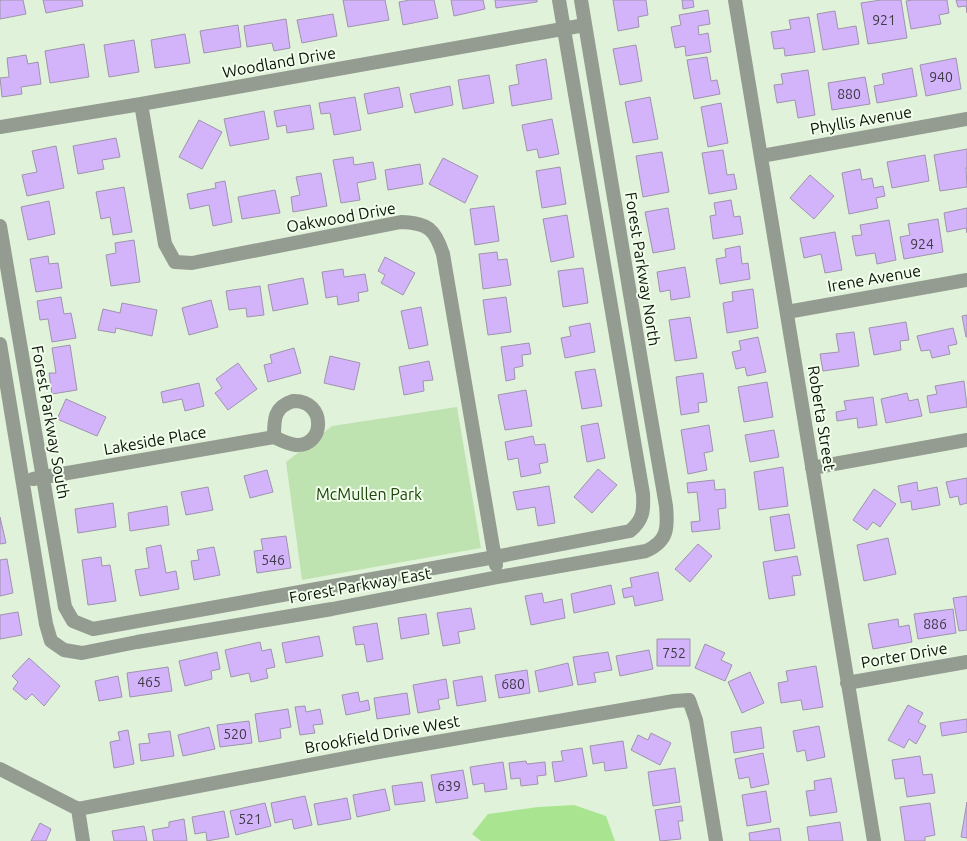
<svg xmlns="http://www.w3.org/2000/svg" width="967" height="841" font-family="Ubuntu,sans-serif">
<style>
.green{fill:#bfe3b0}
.water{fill:#a9e591}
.building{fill:#d3b4fb;stroke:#9e94ac}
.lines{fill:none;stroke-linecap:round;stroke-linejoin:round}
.minor{stroke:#949b91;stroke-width:14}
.labels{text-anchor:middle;stroke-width:4;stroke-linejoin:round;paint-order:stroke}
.number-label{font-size:14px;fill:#3e3a46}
.street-label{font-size:16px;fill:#0d120a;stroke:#f0feeb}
.park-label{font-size:16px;fill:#1e4409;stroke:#f0feeb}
</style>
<rect width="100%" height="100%" fill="#e1f2da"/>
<path class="green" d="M457 407 481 548 302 580 286 462 332 426Z"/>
<path class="water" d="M574 805 606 816 615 841H481L472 834 488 814 538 807Z"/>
<path class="building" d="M0 0H23L26 14 0 19Z
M43 0H82L83 6 46 13Z
M343 0H385L389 20 348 27Z
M410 0H434L438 18 403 25 399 2Z
M451 0H483L485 9 454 16Z
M495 0H537V2L496 8Z
M613 0H646L648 15 638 17 639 27 618 31Z
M682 0H693L694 7 683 9Z
M881 0H901L907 38 868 44 861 3Z
M912 0H947L949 13 939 15 941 24 911 29 906 1Z
M956 0H967V13L966 6 958 7Z
M708 10 710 24 698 26 699 35 708 33 711 52 686 56 685 46 675 48 671 27 681 25 679 15Z
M835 11 838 29 856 26 859 44 823 50 817 14Z
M333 14 337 36 302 43 297 20Z
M809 17 815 52 785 56 784 48 774 49 771 32 791 29 789 20Z
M286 19 290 48 274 51 272 43 247 47 244 26Z
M238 25 241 47 204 53 200 31Z
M185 34 190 63 155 68 151 40Z
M134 40 139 72 109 77 104 45Z
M84 44 89 77 50 83 45 51Z
M636 45 642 81 620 85 613 49Z
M26 55 28 64 38 62 41 84 21 87 22 94 2 97 0 78 9 77 7 58Z
M707 57 711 81 717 80 720 94 694 99 687 60Z
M956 58 961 89 926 96 920 65Z
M546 59 552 99 512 106 509 86 519 84 516 65Z
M912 68 917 96 877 103 874 86 884 84 882 74Z
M808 70 815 115 798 118 795 100 777 103 774 85 783 84 781 74Z
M489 75 494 103 463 109 458 80Z
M865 77 870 104 832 110 828 83Z
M450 86 453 105 415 113 410 94Z
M399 87 403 107 368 114 364 94Z
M355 97 361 130 334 135 330 113 321 114 319 103Z
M650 97 658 139 633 143 625 102Z
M721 103 728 143 708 147 701 107Z
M310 105 314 129 287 133 286 125 277 127 274 111Z
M264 111 269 139 230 146 224 119Z
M552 119 559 154 539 158 537 149 527 151 522 125Z
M199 120 222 132 202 169 179 157Z
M116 138 120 157 102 160 104 169 78 174 73 146Z
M56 146 64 188 27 196 22 175 37 172 32 151Z
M967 149V168H966L967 187 940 191 934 155Z
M723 150 727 175 734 174 737 189 709 194 702 153Z
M662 152 669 192 643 197 636 156Z
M925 155 929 181 892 188 887 162Z
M353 157 354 165 373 162 376 179 357 183 360 200 341 203 333 160Z
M443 158 478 176 465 203 429 184Z
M420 164 423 184 388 190 385 170Z
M560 167 566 204 542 208 536 171Z
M860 169 862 180 872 178 874 188 883 186 885 196 876 198 878 208 849 214 842 173Z
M321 173 327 206 293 212 291 197 300 195 296 177Z
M810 175 834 196 814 219 790 198Z
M225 181 232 222 213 226 209 205 190 209 187 194 216 188 215 183Z
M124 187 132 232 113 235 110 217 101 219 96 192Z
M275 190 280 213 242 219 238 197Z
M731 200 734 217 740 216 743 234 713 239 710 216 716 215 714 203Z
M49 201 55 234 28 240 21 207Z
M494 206 499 241 475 245 470 209Z
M668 208 675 249 653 253 645 212Z
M967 208V233L966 228 947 232 944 213Z
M567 215 574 257 551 262 543 219Z
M938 219 943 252 904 259 900 237 910 235 908 224Z
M889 220 896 260 877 264 875 253 856 256 852 236 862 235 860 225Z
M835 232 842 270 825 273 821 254 804 258 800 238Z
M134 240 140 282 111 286 106 255 116 253 115 243Z
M740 246 742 264 748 263 750 279 720 284 716 259 726 257 725 249Z
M497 252 498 260 507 259 511 285 483 289 479 254Z
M48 256 49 264 58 263 62 288 36 292 30 259Z
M385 257 415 273 403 295 381 283 385 275 378 271Z
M685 267 690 297 671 300 670 290 660 292 657 272Z
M583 268 588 303 563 307 558 271Z
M343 269 344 277 365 274 368 291 358 293 359 301 338 305 337 296 326 298 322 272Z
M303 278 308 304 273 311 268 285Z
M260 286 264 315 247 317 246 308 229 310 226 291Z
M753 289 758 328 727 333 723 303 733 301 732 292Z
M61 297 64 314 71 313 76 338 52 342 48 319 40 320 37 301Z
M506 297 511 332 488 335 483 300Z
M211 300 218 327 189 335 182 308Z
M122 303 157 310 152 336 116 328 115 333 98 330 103 309 120 313Z
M421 307 428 345 409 349 401 311Z
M967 315V337H966L962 316Z
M690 317 697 358 675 361 669 320Z
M906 322 909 340 900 341 901 350 874 355 869 328Z
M590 323 595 352 565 358 561 338 571 336 569 327Z
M953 328 957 344 948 346 950 354 932 358 930 350 921 351 917 336Z
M854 332 859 366 823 371 820 354 839 352 836 334Z
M758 337 766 372 747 376 745 367 736 369 732 352 741 350 739 341Z
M529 343 531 354 522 355 523 366 514 368 515 379 506 381 501 347Z
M70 345 77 390 52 394 49 373H56L52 348Z
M294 348 301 373 268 382 264 365 272 363 270 355Z
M330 356 360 363 354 390 324 383Z
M429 361 433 380 423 381 424 391 404 395 399 367Z
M238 363 257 389 228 410 215 393 222 388 216 379Z
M595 369 602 406 582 409 575 372Z
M703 373 707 402 698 403 699 412 681 415 676 377Z
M964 381 967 407 930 413 927 396 937 394 935 386Z
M767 382 773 417 744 422 738 387Z
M199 383 204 406 185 411 182 399 163 403 161 392Z
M526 390 532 426 505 430 498 395Z
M907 393 909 401 918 399 922 416 886 423 881 399Z
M873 397 877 425 858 428 857 418 837 421 836 412 846 410 844 401Z
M66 399 106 417 97 436 57 419Z
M598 423 605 458 587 462 581 426Z
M709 425 713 451 704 453 707 470 688 474 681 430Z
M774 430 779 457 750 462 745 435Z
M533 436 535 445 545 444 548 462 539 464 541 473 521 477 518 458 508 460 505 442Z
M783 467 788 506 759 510 754 472Z
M598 469 617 485 592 513 574 497Z
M267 470 273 492 250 498 244 476Z
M967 478V503L960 505 958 496 950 498 946 482Z
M714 480 715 490 725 489 726 508 718 509 720 529 692 532 691 522 700 521 697 492 688 493 687 483Z
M917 482 918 491 937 487 940 505 912 510 911 501 901 503 898 486Z
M549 486 555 523 538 526 535 507 517 510 513 492Z
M208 487 213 510 186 515 181 492Z
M874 489 896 504 880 527 873 522 867 530 853 520Z
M113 503 116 527 78 533 75 509Z
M167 506 169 525 130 531 128 513Z
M789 514 795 548 775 551 770 517Z
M0 517 6 543 0 544Z
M286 536 291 568 257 573 254 551 263 550 261 539Z
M888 538 896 574 864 581 857 545Z
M698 544 712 556 690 582 675 569Z
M161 545 166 573 176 571 179 589 140 596 135 570 149 568 146 548Z
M214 547 220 575 194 580 191 561 199 560 197 550Z
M797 556 801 575 792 576 795 595 769 599 763 562Z
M101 557 102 566 110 565 116 601 88 605 82 560Z
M7 559 13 593 0 596V560Z
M658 572 663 600 635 606 633 596 624 598 622 589 632 587 630 578Z
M611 585 615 604 574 613 571 594Z
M542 593 544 603 562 599 565 618 531 625 525 596Z
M967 596V630L959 631 953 598Z
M471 608 475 629 458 632 460 643 443 646 437 613Z
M953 609 956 633 918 639 914 614Z
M18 612 22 635 0 639V615Z
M426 614 429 634 401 639 398 618Z
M898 619 899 627 909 625 912 642 873 649 868 624Z
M377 623 383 659 367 662 364 644 356 645 353 627Z
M319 636 323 656 286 663 282 643Z
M657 639H690V666H657Z
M260 642 262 651 271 649 275 667 266 669 268 678 251 682 249 673 231 677 225 650Z
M705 644 725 653 721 660 732 665 725 681 695 668Z
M649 650 653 669 620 676 616 656Z
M217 652 220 669 211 671 212 679 185 686 179 661Z
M608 652 612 670 594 673 596 682 578 685 573 657Z
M29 658 60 686 44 706 32 694 26 700 13 689 18 682 12 676Z
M568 663 573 685 539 692 535 671Z
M816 666 823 707 803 710 801 700 781 703 778 683 788 681 786 671Z
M168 667 172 691 130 697 127 673Z
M527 670 530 693 499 698 495 675Z
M750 672 764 703 742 713 728 682Z
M118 676 122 697 99 701 95 681Z
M482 676 486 701 457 706 453 681Z
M446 679 449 698 438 700 440 709 418 713 413 685Z
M358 692 360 702 368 700 370 710 346 715 342 695Z
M407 693 410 714 377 719 374 698Z
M908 705 923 713 918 722 926 726 916 744 909 739 904 748 888 740Z
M305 706 306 712 320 709 323 724 313 725 315 733 300 735 295 707Z
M288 709 291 727 280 729 281 738 259 742 255 714Z
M967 719V732L942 736 940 723Z
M249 721 252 743 220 747 217 725Z
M819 726 825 757 807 761 805 750 797 752 793 731Z
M209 727 215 749 183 756 178 735Z
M761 727 764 748 734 753 731 732Z
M128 730 134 764 114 768 110 742 120 740 118 732Z
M170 731 174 756 141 761 139 744 150 743 148 734Z
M651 733 671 743 660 765 631 750 638 735 648 740Z
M623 741 627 768 605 771 604 762 593 764 590 746Z
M582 748 587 776 555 782 552 762 563 761 561 751Z
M763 753 769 784 751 788 749 777 739 779 735 759Z
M920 756 923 775 932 774 935 793 907 797 904 778 895 779 892 760Z
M526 761 527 764 545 762 546 775 537 776 538 784 521 786 520 778 511 779 509 763Z
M503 762 507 789 485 792 484 783 473 785 470 767Z
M675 768 680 802 653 806 648 772Z
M463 770 468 798 436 803 431 775Z
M831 778 837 812 810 816 806 791 815 790 814 781Z
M422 782 425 801 395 805 392 786Z
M385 789 390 810 357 817 353 795Z
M766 791 771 822 747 826 742 795Z
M305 796 312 825 294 829 292 819 275 823 271 803Z
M347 798 351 819 318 825 314 804Z
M967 802V838L961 837Z
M265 803 271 826 236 835 230 811Z
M930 803 935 835 925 837V841H905L900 807Z
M681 806 683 821H678L681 839 660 841 655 810Z
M224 811 229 837 207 841 206 832 195 834 192 817Z
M184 819 187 841H154L152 830 169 827V822Z
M840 822 843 841H809L807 827Z
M40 823 51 829 46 841H31Z
M144 826 147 841H114L112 831Z
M779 828 781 841H750L749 833Z"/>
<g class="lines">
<path class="minor" d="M735 0 874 841
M141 104 165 244 175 262 192 263 401 222C428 223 435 229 443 254L496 565
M0 127 141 104 585 25
M761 156 967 119
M0 226 65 607 73 621 93 629 495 557 630 531C643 520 644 511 643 494L559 0
M787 312 967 280
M0 344 46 624 51 641 64 650 82 653 137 642 332 609 498 577 646 551C668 541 668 528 666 506L645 384 581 0
M293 401C327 400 325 447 296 445 288 444 280 440 274 437 274 419 274 407 293 401Z
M812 468 967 440
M33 479 274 437
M847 683 967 662
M0 769 78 809 83 841
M78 809 378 752 674 701 689 700 696 720 716 841"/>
</g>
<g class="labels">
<g class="number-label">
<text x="884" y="25">921</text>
<text x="941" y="82">940</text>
<text x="849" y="99">880</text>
<text x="922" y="249">924</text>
<text x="273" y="565">546</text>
<text x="935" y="629">886</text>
<text x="674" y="658">752</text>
<text x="149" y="687">465</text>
<text x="513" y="689">680</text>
<text x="235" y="739">520</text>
<text x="449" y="791">639</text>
<text x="250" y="824">521</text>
</g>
<g class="street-label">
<text transform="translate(279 62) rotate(-10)" y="6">Woodland Drive</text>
<text transform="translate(861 120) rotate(-10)" y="6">Phyllis Avenue</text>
<text transform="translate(341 217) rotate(-10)" y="6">Oakwood Drive</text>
<text transform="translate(643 269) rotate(81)" y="6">Forest Parkway North</text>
<text transform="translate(874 278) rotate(-10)" y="6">Irene Avenue</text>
<text transform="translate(822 418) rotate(81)" y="6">Roberta Street</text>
<text transform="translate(51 422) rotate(80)" y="6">Forest Parkway South</text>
<text transform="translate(155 440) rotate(-10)" y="6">Lakeside Place</text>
<text transform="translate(360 585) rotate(-10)" y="6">Forest Parkway East</text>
<text transform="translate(904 655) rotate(-10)" y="6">Porter Drive</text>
<text transform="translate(382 734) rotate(-10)" y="6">Brookfield Drive West</text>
</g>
<g class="park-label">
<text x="369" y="500">McMullen Park</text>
</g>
</g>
</svg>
